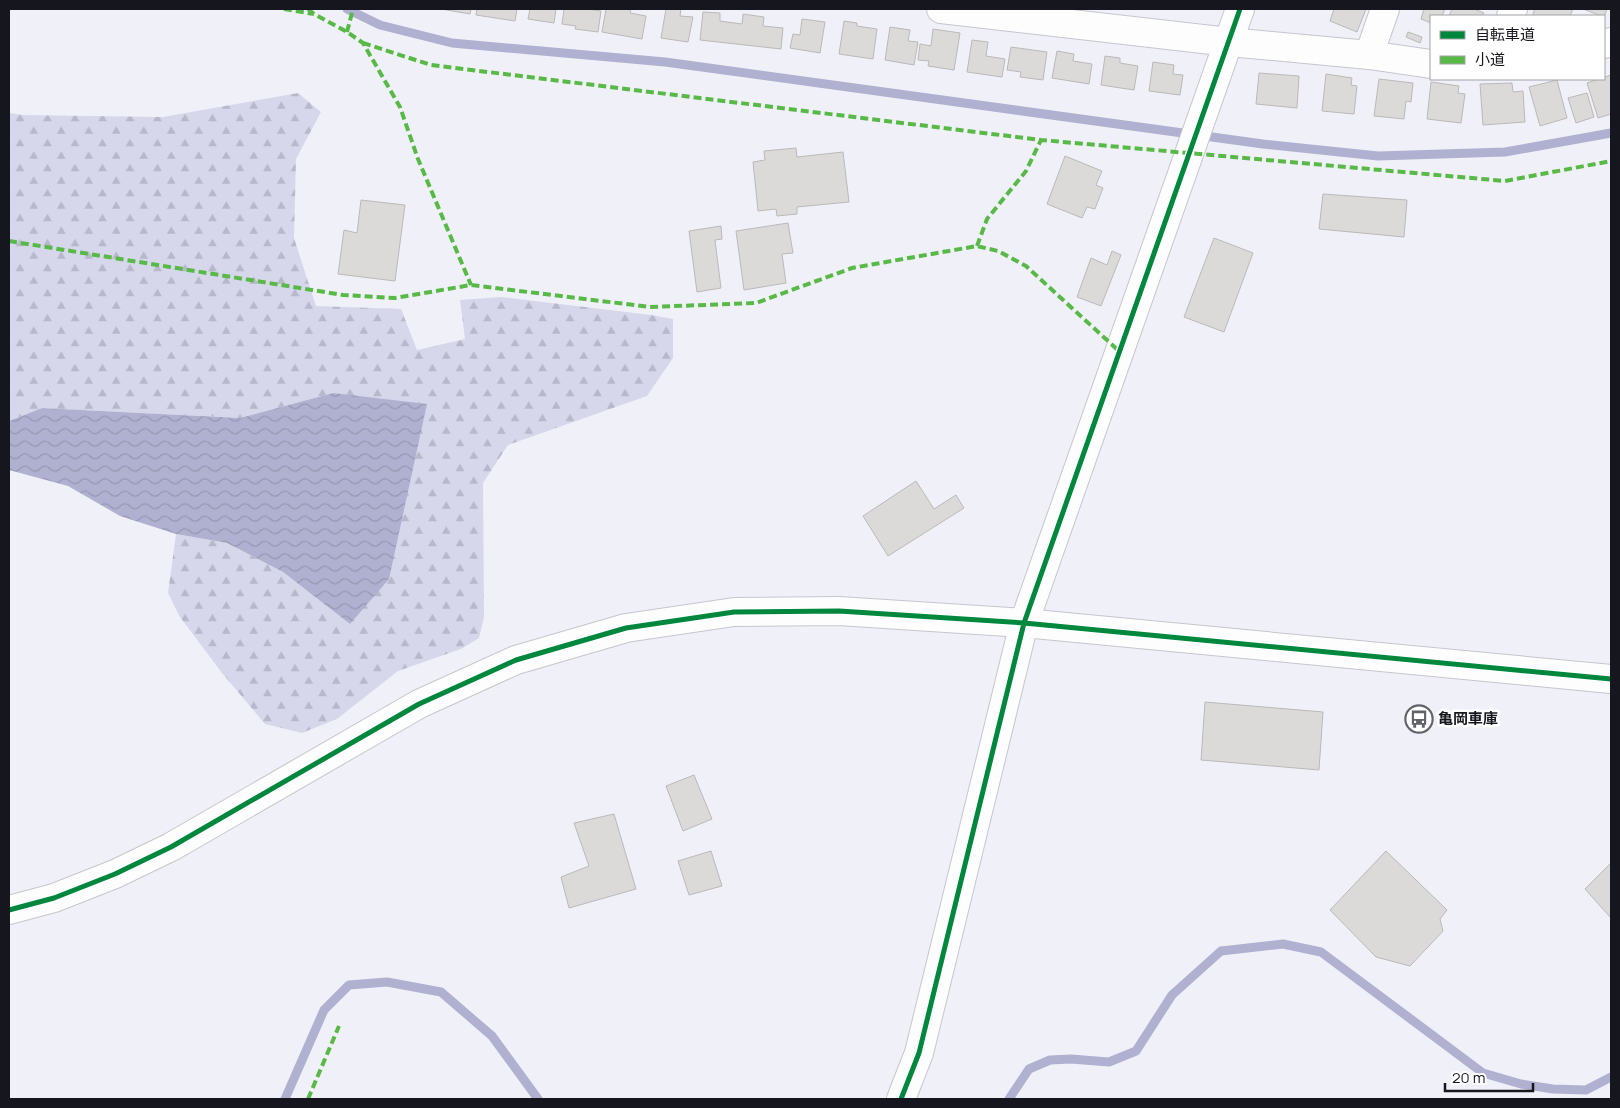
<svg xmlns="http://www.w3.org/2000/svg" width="1620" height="1108" font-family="Manrope,'Noto Sans JP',sans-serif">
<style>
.forest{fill:url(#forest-firs)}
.water{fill:url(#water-waves)}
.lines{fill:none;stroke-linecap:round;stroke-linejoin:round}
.stream{stroke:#b0b1d0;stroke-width:9}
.building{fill:#dbdad9;stroke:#bbb9b8}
.minor-casing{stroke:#c5c6ce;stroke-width:30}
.tertiary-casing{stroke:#c5c6ce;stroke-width:30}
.minor{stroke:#fdfdfe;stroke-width:28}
.tertiary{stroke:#fdfdfe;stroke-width:28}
.quiet{stroke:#58b947;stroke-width:4;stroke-dasharray:8 4;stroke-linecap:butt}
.cycleway-casing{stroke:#fff;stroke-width:8}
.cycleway{stroke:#00873e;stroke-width:5}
.labels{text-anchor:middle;stroke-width:5;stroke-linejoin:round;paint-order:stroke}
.poi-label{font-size:15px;font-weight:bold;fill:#15161e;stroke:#fff;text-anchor:start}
</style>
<defs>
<pattern id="forest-firs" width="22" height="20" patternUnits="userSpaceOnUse" patternTransform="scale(1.25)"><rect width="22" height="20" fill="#d6d7eb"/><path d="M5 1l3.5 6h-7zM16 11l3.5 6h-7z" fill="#b7b8c9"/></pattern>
<pattern id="water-waves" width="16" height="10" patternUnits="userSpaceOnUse" patternTransform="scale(1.25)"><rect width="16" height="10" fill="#b0b1d0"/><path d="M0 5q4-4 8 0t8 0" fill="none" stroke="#9698b2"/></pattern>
</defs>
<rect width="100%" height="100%" fill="#f0f1f8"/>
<path class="forest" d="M298 93 321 112 296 159 294 238 316 306 401 309 417 350 465 339 460 300 501 297 651 315 673 319V358L647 396 508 445 483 483 484 617 479 638 461 649 398 671 337 719 302 733 265 724 222 673 180 617 168 593 176 534 227 543 283 572 350 624 333 393 240 418 42 408 9 421V113L23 115 163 117Z"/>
<path class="water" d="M333 393 427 404 389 579 350 624 283 572 227 543 176 534 120 516 68 486 9 470V421L42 408 240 418Z"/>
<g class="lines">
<path class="stream" d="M347 9 380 25 452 43 665 62 1263 144 1378 156 1505 152 1611 133
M285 1099 324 1010 349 985 387 982 441 992 492 1036 538 1099
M1009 1099 1029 1069 1050 1060 1071 1059 1109 1062 1136 1051 1172 995 1221 951 1283 944 1321 952 1483 1073 1521 1084 1553 1089 1586 1090 1611 1077"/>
</g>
<path class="building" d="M441 9H471L470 14Z
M477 9H517L515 21 476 15Z
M530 9H556L554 23 528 19Z
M564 9H588L601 11 598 32 575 29 576 26 562 24Z
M606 9H631L630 13 646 16 642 39 602 32Z
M666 9H681L680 16 693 17 688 42 661 38Z
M1334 9H1366L1357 32 1330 21Z
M1424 9H1445L1442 16H1431V23L1421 19Z
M1452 9H1474L1484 13 1482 16H1449Z
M1535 9H1573L1570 16H1532Z
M1583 9H1607L1604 17Z
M703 12 720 13V21L742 24 743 14 764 17 763 26 783 28 781 49 700 40Z
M802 19 825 22 820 53 790 48 793 34 800 35Z
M844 21 857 23V26L877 29 873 59 839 54Z
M890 27 910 30 908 41 918 42 914 65 885 60Z
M933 29 960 33 954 70 928 66 929 61 918 60 920 44 931 46Z
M1408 32 1422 37 1420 43 1406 37Z
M972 40 988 42 986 56 1005 59 1002 77 967 72Z
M1011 47 1047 52 1043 80 1020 77 1021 72 1007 70Z
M1057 51 1074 54 1073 61 1092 64 1089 84 1052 78Z
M1105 56 1120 58V63L1138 66 1134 90 1101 85Z
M1153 62 1174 65 1173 74 1183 75 1180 95 1149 91Z
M1259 73 1299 76 1297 108 1256 104Z
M1326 74 1352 78 1351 85 1357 86 1354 114 1322 111Z
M1611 75V114L1598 118 1587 83Z
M1379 79 1413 83 1411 102 1406 101 1404 119 1374 116Z
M1557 80 1567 118 1540 126 1529 87Z
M1431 82 1459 86 1458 93 1465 94 1461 123 1427 119Z
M1512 83 1513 92 1523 91 1525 122 1483 125 1480 84Z
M1587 93 1594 117 1576 123 1568 98Z
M796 148 797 157 843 152 849 202 797 207V214L777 216 776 209 758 211 753 162 765 160 764 151Z
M1065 156 1102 171 1096 185 1103 188 1095 209 1087 207 1082 218 1047 204Z
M1323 194 1407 200 1404 237 1319 229Z
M361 200 405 205 395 281 338 274 344 230 357 233Z
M788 223 793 253 782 254 786 283 744 290 736 231Z
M721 226 722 239 715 240 721 288 697 292 689 231Z
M1214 238 1253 253 1224 332 1184 317Z
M1112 251 1121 255 1101 306 1077 297 1091 258 1107 265Z
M916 481 934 509 956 495 964 508 888 556 863 516Z
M1205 702 1323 712 1319 770 1201 760Z
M694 775 712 819 683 831 666 786Z
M614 814 636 889 569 908 561 877 589 866 574 823Z
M711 851 722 886 689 895 678 861Z
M1386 851 1447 910 1440 919 1443 931 1410 966 1376 957 1330 910Z
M1611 863V918L1585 889Z"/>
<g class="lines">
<g class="minor-casing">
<path id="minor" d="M941 9 1229 42 1369 55 1431 64
M1511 16 1513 9
M1604 44 1611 42
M1369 55 1385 9"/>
</g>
<g class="tertiary-casing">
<path id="tertiary" d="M9 910 54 898 115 874 171 847 419 704 516 660 626 628 734 612 839 611 1024 623 1611 679
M901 1099 919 1053 1024 623 1240 9"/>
</g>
<use href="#minor" class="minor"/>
<use href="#tertiary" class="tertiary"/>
<path class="quiet" d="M284 9 314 14
M308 9 314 14 347 32 363 43 400 107 418 159 471 285
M347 32 353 9
M363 43 431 65 1041 140 1505 181 1611 161
M9 241 343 295 395 298 471 285 650 307 756 303 852 268 977 246 998 251 1026 266 1120 352
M977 246 987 219 1026 171 1041 140
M308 1099 339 1026"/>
<g class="cycleway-casing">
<path id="cycleway" d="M9 910 54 898 115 874 171 847 419 704 516 660 626 628 734 612 839 611 1024 623 1611 679
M901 1099 919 1053 1024 623 1240 9"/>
</g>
<use href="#cycleway" class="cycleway"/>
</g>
<defs>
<g id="bus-ring" transform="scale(1.4375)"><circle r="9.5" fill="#fff" stroke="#62636a" stroke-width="1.5"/><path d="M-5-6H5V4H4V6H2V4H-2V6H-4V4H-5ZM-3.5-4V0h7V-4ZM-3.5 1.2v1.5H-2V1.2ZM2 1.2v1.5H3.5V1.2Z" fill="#62636a"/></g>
</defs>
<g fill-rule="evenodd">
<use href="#bus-ring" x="1419" y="719"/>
</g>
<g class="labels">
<g class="poi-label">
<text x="1438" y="724">亀岡車庫</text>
</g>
</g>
<rect width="1620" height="1108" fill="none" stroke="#15161e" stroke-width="20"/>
<rect x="1430" y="15" width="175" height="65" fill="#ffffff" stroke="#a1a2a5"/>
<rect x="1440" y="31" width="25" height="8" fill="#00873e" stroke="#a1a2a5"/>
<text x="1475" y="40" font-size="15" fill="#15161e">自転車道</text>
<rect x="1440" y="56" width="25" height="8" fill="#58b947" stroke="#a1a2a5"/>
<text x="1475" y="65" font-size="15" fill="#15161e">小道</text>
<path d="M1445 1083v8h88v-8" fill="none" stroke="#15161e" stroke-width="2.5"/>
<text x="1452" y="1083" font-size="15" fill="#15161e" stroke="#ffffff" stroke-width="4" paint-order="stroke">20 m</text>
</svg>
